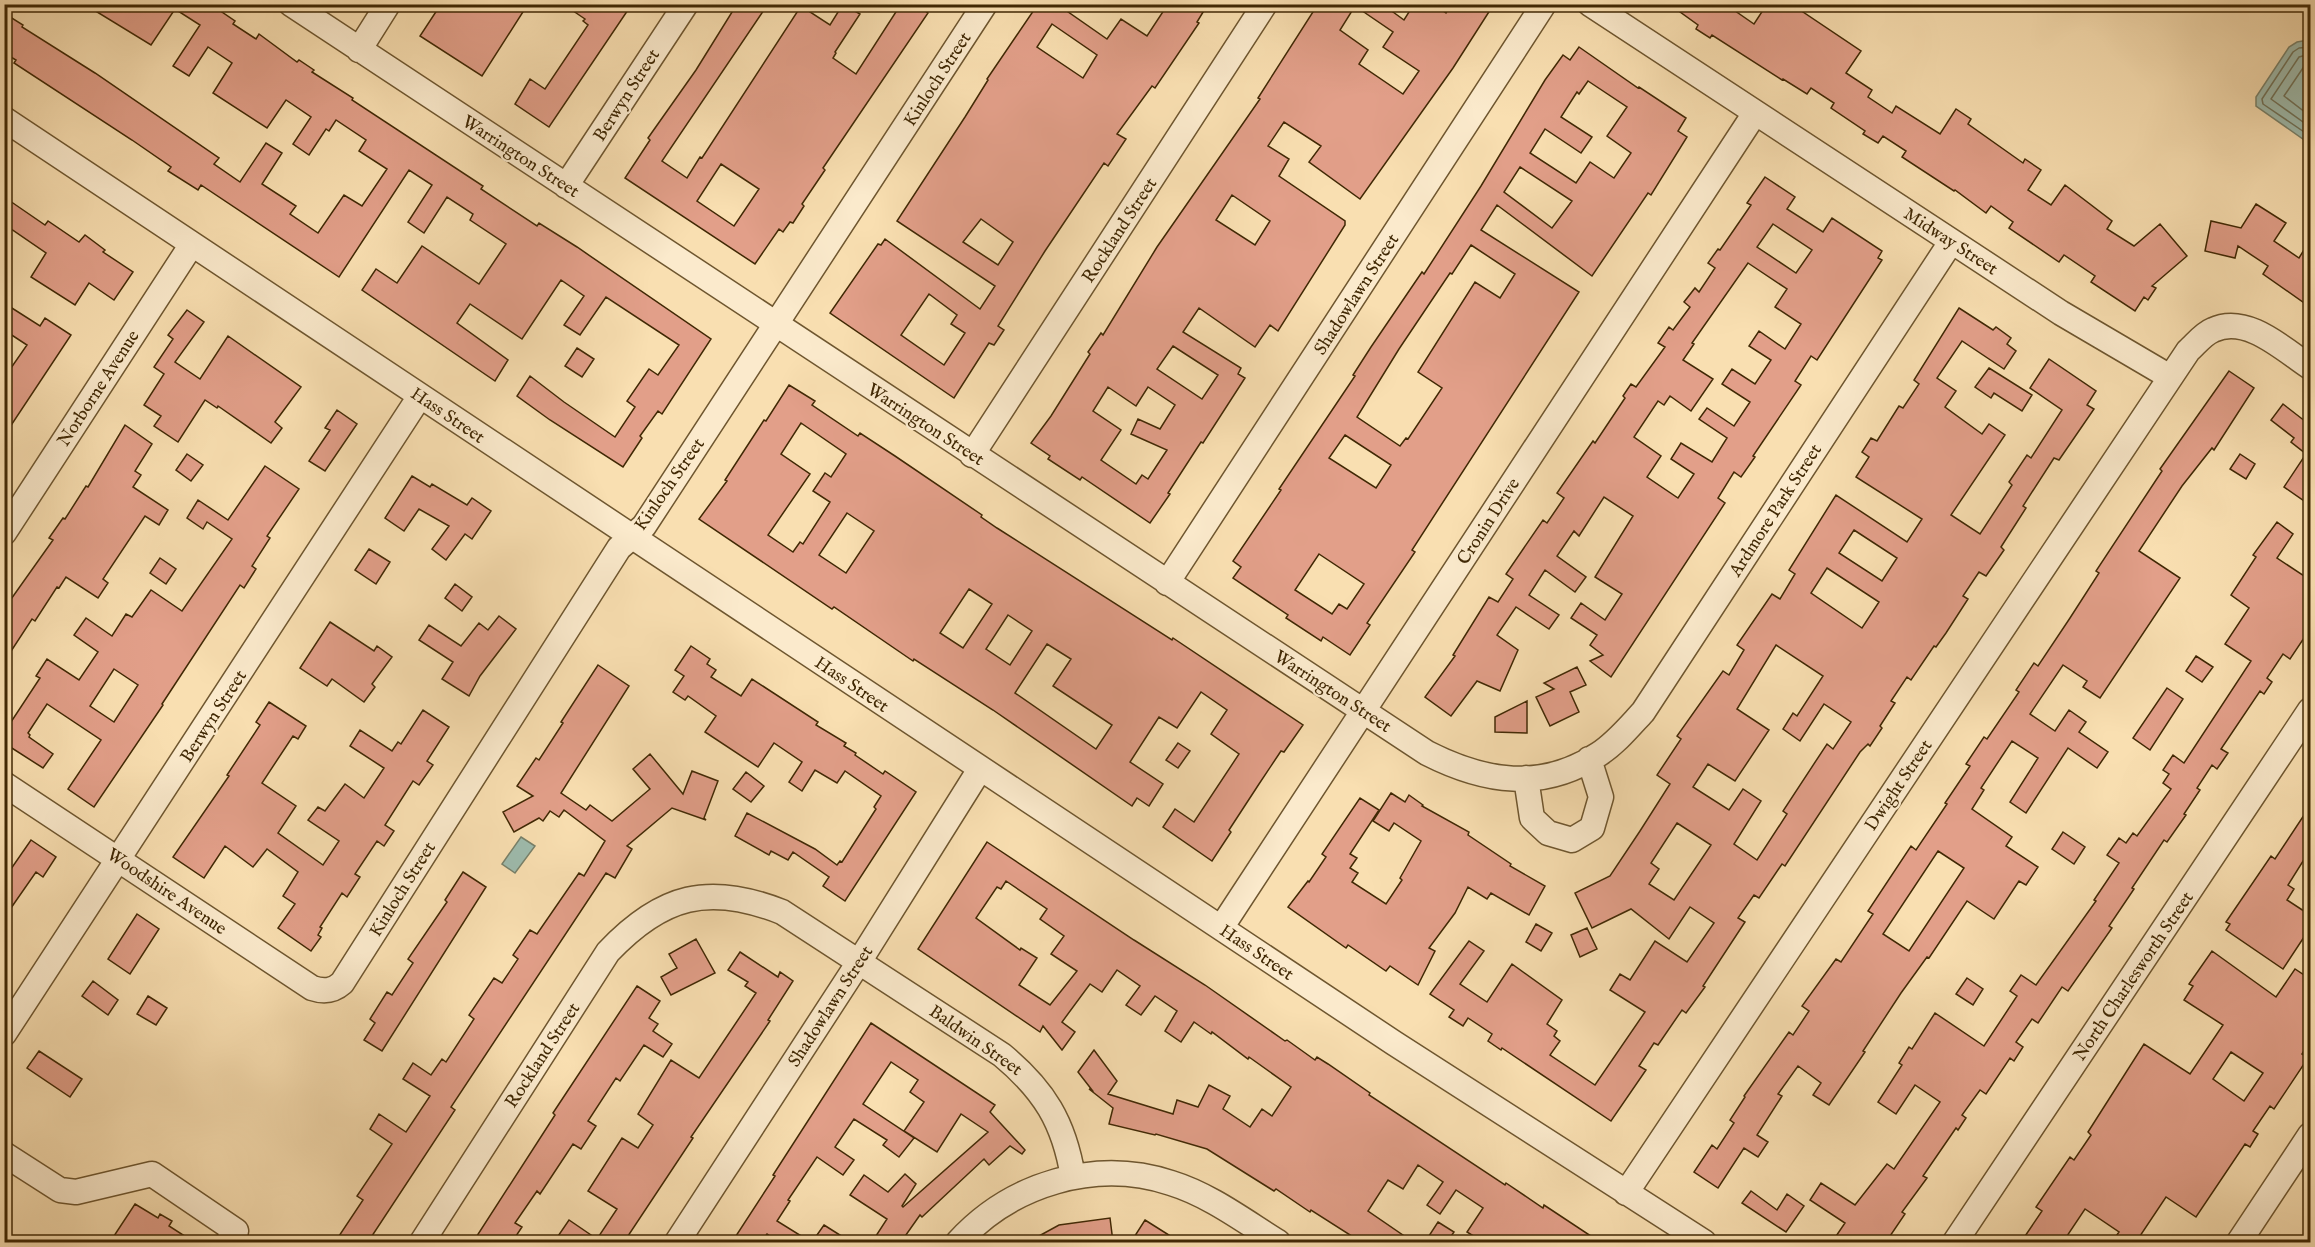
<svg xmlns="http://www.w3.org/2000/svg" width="2315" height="1247" font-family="'IM FELL English',serif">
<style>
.water{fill:#9ebcae;stroke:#78816a;stroke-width:1.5}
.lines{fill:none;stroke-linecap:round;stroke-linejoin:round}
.shore{stroke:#6f7259;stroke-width:1.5}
.building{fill:#e29f89;stroke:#402804;stroke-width:1.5;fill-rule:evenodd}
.minor-casing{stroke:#6e562f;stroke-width:27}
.minor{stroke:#fbeacc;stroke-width:24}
.labels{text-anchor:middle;stroke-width:4.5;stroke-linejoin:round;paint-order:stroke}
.street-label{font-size:18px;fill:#402804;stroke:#fbeacc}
</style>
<rect width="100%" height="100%" fill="#f9dfb1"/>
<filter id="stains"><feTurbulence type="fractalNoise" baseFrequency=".00333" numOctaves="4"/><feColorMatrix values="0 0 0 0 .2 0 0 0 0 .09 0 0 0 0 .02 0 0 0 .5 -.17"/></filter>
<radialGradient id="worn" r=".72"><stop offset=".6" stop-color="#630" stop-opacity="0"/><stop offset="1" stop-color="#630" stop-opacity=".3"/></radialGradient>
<path class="water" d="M2308 40 2310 42V144L2256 106V97L2289 47 2297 42Z
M521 837 535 846 515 873 502 864Z"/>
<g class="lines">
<path class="shore" d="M2310 47 2299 48 2293 52 2262 99 2263 104 2310 136
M2310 54 2299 57 2271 99 2310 127
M2310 63 2305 65 2284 96 2310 116"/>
</g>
<path class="building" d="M84 4H210L235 21 233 24 256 39 259 34 297 62 299 60 314 70 312 72 353 98 352 100 483 186 481 189 537 226 539 223 577 247 711 339 662 414 658 411 640 436 642 438 623 467 550 420 517 396 530 376 564 402 615 437 635 407 627 401 649 369 658 375 679 345 606 297 580 335 564 325 584 296 561 280 522 339 470 304 457 323 508 360 495 381 362 290 376 269 397 283 422 246 479 284 506 244 470 220 473 214 447 197 424 233 408 222 432 185 409 170 339 277 201 185 198 190 168 171 171 167 132 140 14 63 16 60 4 53V13L23 25 22 27 95 73 219 158 214 164 240 182 266 143 282 153 262 184 296 206 290 214 318 233 344 195 362 206 387 169 359 151 366 140 336 120 329 131 326 129 309 155 293 144 311 117 286 100 267 128 213 93 232 63 208 47 189 76 173 66 200 25 175 9 151 45Z
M441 4H528L482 76 420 36Z
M563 4H632L549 127 515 104 530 79 545 89 588 25 583 21 585 19Z
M737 4H768L662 161 687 178 700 157 702 158 801 6 830 25 843 4 860 14 835 52 836 53 833 58 856 74 901 4H915L928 13 823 168 825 170 802 204 804 206 793 223 790 222 783 232 779 229 755 264 625 178 650 140 648 138 696 70ZM721 164 759 189 734 226 697 201Z
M1038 4H1067L1064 9 1107 39 1121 19 1147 36 1168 4H1208L1197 22 1199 23 1155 88 1152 86 1117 134 1126 139 1108 166 1104 163 1045 251 998 326 1004 330 994 345 989 343 954 398 830 313 878 244 881 245 885 239 980 309 995 286 897 221 965 117 988 80 987 79ZM1052 24 1097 55 1083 78 1037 47ZM981 219 1013 242 998 265 963 242ZM929 294 957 315 951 324 965 333 944 365 901 335Z
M1318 4H1382L1404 20 1414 4H1433L1446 13 1451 4H1494L1453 68 1360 199 1309 162 1321 146 1284 122 1268 146 1289 159 1279 176 1345 221V225L1278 331 1270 325 1255 347 1199 308 1183 332 1241 368 1238 374 1245 378 1203 443 1201 442 1168 493 1170 494 1150 523 1082 477 1080 480 1048 459 1050 456 1031 443 1051 416 1090 354 1088 352 1101 333 1103 335 1157 247 1260 99 1258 98ZM1355 6 1393 32 1383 47 1419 71 1403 94 1359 64 1368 50 1340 30ZM1232 195 1270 221 1255 245 1216 220ZM1173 346 1218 375 1202 399 1157 369ZM1108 387 1136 406 1148 387 1175 405 1160 429 1138 419 1131 434 1167 450 1148 479 1142 475 1136 484 1101 460 1121 430 1093 411Z
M1669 4H1725L1754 24 1767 4H1791L1861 51 1846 73 1872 90 1868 97 1892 113 1896 106 1940 134 1956 109 1971 119 1968 124 2023 163 2025 159 2041 170 2028 190 2051 205 2065 185 2112 221 2107 229 2134 246 2160 224 2187 256 2152 286 2156 288 2148 300 2144 297 2135 311 2091 282 2095 276 2064 255 2059 262 2009 228 2013 222 1991 206 1986 213 1955 190 1954 191 1902 157 1906 151 1883 136 1878 143 1863 134 1865 131 1831 108 1834 103 1811 88 1807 94 1783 79 1782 80 1712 35 1710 38 1696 29 1698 25Z
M1579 47 1638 88 1639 87 1686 118 1678 131 1687 137 1651 195 1648 193 1592 276 1497 205 1481 230 1579 292 1412 550 1415 552 1367 623 1370 625 1350 655 1323 637 1321 641 1286 618 1288 615 1233 578 1241 567 1233 561 1281 490 1279 489 1355 376 1353 375 1371 347 1422 272 1424 274 1481 186 1545 80 1563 55 1570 60ZM1588 81 1627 107 1607 136 1631 153 1614 178 1590 162 1576 183 1530 153 1545 129 1581 153 1592 137 1561 117 1577 92 1579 94ZM1520 167 1572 201 1552 228 1504 192ZM1471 245 1515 274 1500 298 1475 282 1418 372 1442 388 1408 439 1406 438 1400 446 1357 417 1399 349 1450 273 1452 274ZM1345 435 1391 465 1376 488 1329 458ZM1319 554 1364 584 1347 609 1339 604 1332 614 1295 590Z
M1765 177 1795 197 1787 209 1823 232 1832 218 1882 251 1878 258 1882 260 1817 360 1811 356 1795 381 1801 385 1753 456 1755 457 1741 477 1734 472 1718 498 1725 503 1611 677 1590 661 1603 655 1590 645 1597 635 1571 618 1581 603 1605 620 1622 594 1595 577 1633 516 1604 497 1579 536 1574 531 1557 556 1586 577 1575 592 1545 570 1529 595 1559 615 1549 629 1516 607 1497 635 1518 650 1500 691 1477 681 1451 716 1425 697 1455 656 1453 655 1489 597 1498 602 1513 579 1506 574 1543 520 1547 523 1564 498 1557 493 1593 441 1595 443 1625 398 1623 396 1631 384 1636 387 1665 347 1658 343 1669 327 1673 330 1690 307 1684 302 1695 288 1699 292 1715 268 1708 263 1718 249 1720 250 1751 205 1747 203ZM1773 224 1812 250 1796 273 1757 247ZM1748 263 1787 289 1775 307 1801 324 1785 349 1759 331 1749 346 1771 360 1755 384 1732 369 1722 384 1750 402 1734 426 1707 408 1699 419 1727 438 1712 462 1681 443 1671 459 1694 474 1678 498 1647 477 1661 456 1634 437 1658 401 1664 405 1670 396 1691 411 1713 379 1683 360 1694 344 1692 343Z
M10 201 45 225 48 221 79 242 85 235 105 250 103 252 133 272 114 300 89 283 75 305 31 277 46 253 4 224V210Z
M2256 204 2286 223 2274 241 2299 258 2310 240V307L2263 274 2268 266 2238 246 2235 258 2205 251 2211 221 2241 228Z
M4 303 40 326 45 318 71 335 4 436V378L27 345 4 330Z
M1959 308 1993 330 1996 327 2011 338 2007 344 2016 351 2004 369 1962 341 1937 378 1956 391 1945 407 1982 434 1989 424 2005 435 1951 515 1980 534 2012 485 2009 482 2027 455 2031 458 2062 410 2030 388 2049 359 2096 391 2087 405 2094 409 2059 460 2054 458 2023 506 2026 508 2001 547 2004 550 1986 576 1979 572 1963 596 1968 599 1946 633 1936 647 1934 646 1911 680 1907 677 1891 701 1895 703 1880 726 1882 728 1870 746 1868 744 1860 752 1785 866 1782 864 1759 898 1754 895 1738 918 1745 922 1703 986 1705 987 1686 1013 1682 1010 1658 1045 1654 1043 1639 1066 1646 1070 1611 1121 1502 1048 1501 1050 1488 1041 1492 1034 1468 1018 1463 1026 1449 1017 1454 1010 1430 994 1469 941 1484 951 1460 984 1487 1002 1512 964 1562 1000 1547 1024 1557 1031 1554 1036 1560 1041 1550 1055 1595 1085 1645 1012 1610 990 1620 974 1630 980 1655 941 1687 962 1714 923 1690 907 1669 939 1631 909 1592 928 1575 893 1610 876 1640 831 1670 784 1657 775 1681 739 1677 736 1723 671 1729 675 1744 650 1737 645 1772 594 1780 599 1795 574 1789 570 1836 495 1907 542 1922 519 1856 477 1869 457 1862 452 1871 438 1877 441 1899 406 1903 408 1919 384 1914 380ZM1854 530 1897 558 1882 581 1839 553ZM1827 568 1879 602 1862 628 1811 593ZM1776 645 1823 676 1797 716 1793 713 1783 729 1800 741 1824 704 1851 722 1833 749 1827 744 1783 811 1787 814 1757 860 1734 844 1761 801 1743 789 1729 810 1693 787 1708 764 1735 781 1769 730 1737 709ZM1677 823 1711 845 1674 900 1649 884 1659 869 1651 863Z
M187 310 204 322 175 362 200 379 228 336 301 387 275 422 282 428 271 443 218 406 217 408 205 400 178 442 154 426 161 416 144 405 164 374 154 367 173 339 168 335Z
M577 348 594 359 582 377 565 366Z
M1989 368 2032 395 2022 411 1994 393 1991 398 1975 387Z
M2229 371 2254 388 2214 450 2212 448 2182 486 2139 551 2180 578 2100 698 2083 687 2087 681 2063 665 2030 714 2055 731 2069 710 2086 722 2079 732 2108 752 2097 768 2068 748 2026 813 2010 802 2038 758 2012 741 1981 788 1984 790 1972 809 2012 837 2006 846 2038 867 2026 885 2019 881 1994 919 1967 901 1929 958 1927 957 1901 993 1863 1051 1865 1052 1829 1105 1813 1095 1821 1083 1798 1066 1778 1094 1782 1096 1757 1135 1768 1142 1758 1157 1744 1148 1718 1188 1694 1172 1712 1145 1717 1149 1734 1123 1730 1120 1745 1097 1744 1096 1789 1032 1793 1035 1809 1011 1802 1006 1836 959 1841 962 1873 914 1868 911 1911 846 1916 850 1947 804 1945 803 1970 766 1966 764 1984 737 1987 739 2019 692 2016 690 2034 663 2038 666 2070 618 2099 573 2096 571 2162 471 2160 469ZM1938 851 1964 868 1909 951 1883 934Z
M789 385 815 401 812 405 858 436 860 433 895 456 982 515 981 517 997 528 1172 640 1173 638 1303 725 1284 752 1281 751 1259 784 1229 830 1231 832 1212 861 1163 827 1175 809 1194 822 1239 754 1211 734 1227 710 1201 692 1177 728 1159 717 1130 762 1163 784 1149 806 1137 798 1132 806 993 710 914 659 913 661 834 607 832 609 699 519 727 481 725 480 764 420 766 421ZM801 423 846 454 831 477 825 473 813 491 830 502 803 544 800 542 793 552 768 535 810 474 781 454ZM847 513 874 531 846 573 819 555ZM969 589 992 604 963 648 940 633ZM1008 615 1032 631 1010 665 986 649ZM1047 644 1071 659 1053 686 1112 725 1096 749 1015 693Z
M2283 404 2310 425V505L2284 487 2306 454 2291 442 2294 438 2271 420Z
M337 410 357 424 325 471 309 461 330 430 325 428Z
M125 425 152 444 135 471 141 475 133 487 168 510 159 525 145 516 103 579 108 583 98 598 66 577 59 588 57 587 35 621 32 619 4 662V609L53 540 49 538 63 518 65 519 86 486 88 487Z
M187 454 203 465 191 481 176 470Z
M2240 454 2255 464 2246 479 2230 469Z
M265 466 299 489 267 536 270 538 252 566 256 569 244 588 240 585 162 704 163 705 94 807 68 789 101 740 47 704 28 733 30 735 29 737 53 754 43 768 4 743V718L11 722 40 678 36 676 47 659 79 680 98 652 74 635 86 618 112 636 126 614 132 617 151 590 182 611 232 539 207 522 203 529 187 518 198 500 228 520ZM114 669 138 685 114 722 90 706Z
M412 476 430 487 432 484 467 505 472 498 491 511 472 539 465 534 446 560 432 549 449 526 419 509 404 531 385 518Z
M2277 522 2293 534 2277 558 2310 580V629L2290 659 2283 654 2267 678 2272 682 2264 694 2260 691 2221 749 2228 753 2217 769 2212 765 2197 788 2200 790 2184 814 2186 815 2167 842 2164 840 2132 888 2134 889 2109 926 2112 928 2068 991 2062 987 2038 1023 2032 1019 2016 1042 2023 1047 2014 1061 2010 1058 1986 1094 1980 1090 1962 1115 1966 1118 1958 1130 1956 1128 1923 1176 1927 1178 1902 1212 1905 1214 1886 1242H1832L1845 1223 1810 1200 1821 1183 1855 1205 1887 1164 1894 1169 1940 1102 1915 1085 1896 1114 1878 1102 1902 1065 1899 1063 1909 1047 1912 1049 1935 1013 1984 1046 2017 996 2010 991 2021 975 2036 985 2096 901 2094 900 2119 863 2107 855 2119 838 2126 843 2133 833 2137 836 2171 789 2163 783 2169 774 2163 770 2173 755 2184 763 2251 661 2225 644 2249 608 2231 595 2256 557 2253 555Z
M369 549 390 562 376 584 355 570Z
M160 558 176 569 166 584 150 573Z
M455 584 472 597 462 611 445 598Z
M499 616 516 629 480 676 469 696 442 679 453 662 419 640 429 625 461 646 479 623 488 630Z
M330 622 374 651 377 646 392 657 372 684 375 687 364 702 332 679 327 686 300 668Z
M691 646 710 659 707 664 716 670 711 677 741 696 752 679 818 722 816 725 846 743 844 746 856 753 855 755 883 774 885 771 916 792 845 901 823 886 829 877 793 852 788 860 771 851 769 855 735 836 747 813 815 849 837 865 840 861 842 862 876 809 874 807 881 796 845 771 837 783 815 770 802 791 789 782 802 762 774 743 758 767 705 732 716 716 688 696 685 700 673 692 684 676 675 670Z
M2196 656 2213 667 2202 682 2186 671Z
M598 665 629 686 561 793 586 810 590 805 612 821 650 789 633 769 650 754 683 794 692 771 718 781 704 818 706 820 672 808 627 846 632 849 615 878 606 873 451 1107 455 1110 368 1242H335L363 1200 357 1196 392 1144 370 1129 379 1114 406 1132 430 1096 403 1079 413 1063 431 1075 442 1059 446 1062 474 1019 469 1015 494 978 502 983 518 959 513 955 530 930 537 934 579 873 584 876 605 841 564 810 559 817 550 811 543 821 539 818 514 832 503 812 533 796 517 786 536 758 539 760 563 723 561 722Z
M1577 667 1586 685 1570 692 1579 712 1550 726 1536 697 1554 689 1544 683Z
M2167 688 2183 699 2150 750 2133 738Z
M1527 701V733L1495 732V717Z
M269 702 306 726 298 739 293 736 262 783 296 806 278 833 323 865 339 841 308 820 318 807 325 811 345 784 364 798 384 768 350 746 360 730 392 751 398 742 401 744 423 710 449 727 427 761 433 765 419 785 413 781 385 825 394 831 384 846 377 841 355 874 360 877 347 897 342 893 320 927 322 928 318 935 321 937 311 951 278 928 295 904 283 896 298 872 267 849 253 867 225 846 204 878 173 857 229 776 227 775 260 725 256 722Z
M1178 743 1190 751 1178 768 1166 760Z
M746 772 764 786 751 802 733 789Z
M1391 793 1405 802 1409 795 1423 805 1422 806 1469 832 1468 835 1511 864 1510 866 1545 886 1529 915 1491 893 1487 899 1468 887 1455 913 1429 948 1435 951 1418 985 1390 966 1386 971 1348 945 1346 948 1288 907 1308 881 1309 882 1326 857 1322 854 1360 798 1379 810 1350 854 1357 858 1350 868 1358 873 1352 882 1386 904 1402 880 1400 878 1421 841 1394 823 1389 831 1373 821Z
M2310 806V850L2288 885 2294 889 2287 900 2310 915V928L2283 969 2226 930 2230 924 2226 922 2271 856 2275 859Z
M2063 832 2085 847 2074 864 2052 849Z
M31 840 56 857 43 877 36 872 4 918V879Z
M987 842 1134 940 1205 985 1285 1041 1287 1040 1315 1060 1317 1057 1328 1064 1370 1093 1369 1095 1505 1185 1506 1183 1543 1208 1544 1205 1600 1242H1483L1467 1232 1483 1208 1456 1190 1440 1214 1427 1205 1443 1182 1418 1165 1403 1189 1388 1180 1368 1211 1413 1242H1361L1311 1210 1310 1212 1276 1189 1274 1191 1207 1149 1156 1134 1155 1135 1109 1124 1113 1108 1089 1089 1092 1090 1078 1072 1094 1050 1117 1081 1108 1094 1173 1114 1177 1100 1198 1107 1209 1085 1230 1096 1223 1109 1250 1127 1262 1109 1272 1116 1291 1087 1249 1057 1248 1059 1212 1032 1211 1034 1194 1022 1181 1042 1165 1031 1177 1011 1155 996 1141 1015 1126 1005 1140 986 1117 970 1102 992 1090 984 1062 1022 1075 1032 1062 1050 1043 1026 1040 1032 918 949ZM1006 881 1047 909 1040 919 1064 936 1051 954 1077 971 1050 1005 1019 985 1037 958 1021 948 1020 950 976 918 997 887 1001 889Z
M463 872 486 887 382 1051 364 1040 375 1023 370 1019 387 992 392 995 413 963 408 959 447 902 445 900Z
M137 914 159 929 130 974 108 959Z
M1536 924 1552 933 1541 951 1526 942Z
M1587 928 1597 949 1580 957 1571 935Z
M696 939 715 973 671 995 661 977 677 968 669 954Z
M2212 951 2276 997 2295 969 2310 979V1041L2302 1054 2308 1058 2274 1109 2270 1106 2253 1131 2258 1134 2250 1147 2245 1144 2196 1217 2166 1197 2136 1242H2112L2119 1232 2085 1209 2063 1242H2021L2042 1211 2036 1207 2070 1157 2074 1160 2091 1135 2088 1132 2144 1044 2190 1074 2223 1025 2184 1000 2193 986 2189 984ZM2231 1052 2263 1073 2244 1101 2213 1079Z
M740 952 778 977 780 972 793 981 768 1020 770 1021 691 1137 693 1138 624 1242H554L569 1220 597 1239 617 1209 588 1191 622 1138 638 1148 653 1125 638 1114 671 1060 699 1078 756 993 745 986 748 982 728 970Z
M1967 978 1983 989 1973 1005 1956 994Z
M93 981 118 1000 108 1015 82 996Z
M637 986 660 1001 649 1018 658 1024 653 1031 672 1044 663 1057 644 1045 620 1081 616 1078 588 1121 596 1126 581 1149 573 1144 540 1194 537 1191 515 1223 522 1227 512 1242H473L555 1115 553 1113Z
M148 996 167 1008 156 1025 137 1014Z
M871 1023 995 1105 990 1112 1025 1150 1022 1154 1010 1146 989 1165 984 1159 922 1217 920 1215 901 1242H872L887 1219 850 1195 864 1175 888 1192 905 1174 916 1184 902 1206 903 1207 988 1132 961 1114 937 1152 904 1131 924 1102 910 1092 918 1080 891 1062 863 1104 914 1138 899 1157 883 1145 887 1140 854 1119 835 1147 854 1160 843 1175 817 1157 788 1200 790 1201 777 1221 811 1242H779L767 1234 761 1242H732L775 1176 773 1175Z
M39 1051 82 1079 70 1097 27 1068Z
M1751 1191 1777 1210 1787 1194 1804 1206 1786 1232 1742 1203Z
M135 1204 158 1218 160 1214 172 1221 169 1226 194 1242H110Z
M1110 1218 1113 1242H1028L1059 1225Z
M1145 1220 1180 1242H1131Z
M1438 1222 1454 1232 1447 1242H1425Z
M824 1225 851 1242H812Z"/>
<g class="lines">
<g class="minor-casing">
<path id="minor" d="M291 4 1427 753C1484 782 1542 792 1599 754 1616 743 1629 727 1643 712L1951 242
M1590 4 2061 313 2170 377
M359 50 388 4
M4 119 1394 1043 1704 1242
M566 186 686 4
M972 455 1265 4
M4 533 192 244
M1167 583 1544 4
M1526 778 1532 818 1548 833 1572 840 1592 828 1601 797 1589 759
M4 784 312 988C324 992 333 991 342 983L619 548 644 526 985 4
M1221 928 1755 113
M4 1034 420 396
M4 1154 60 1190 76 1192 152 1174 236 1231 228 1242
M1626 1193 2188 351C2196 344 2203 334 2213 330 2247 314 2284 350 2310 367
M422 1242 608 952C662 895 709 883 782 912L1002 1055C1044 1090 1064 1122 1073 1177
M677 1242 859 962 980 769
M958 1242C1011 1184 1095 1158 1171 1183 1210 1195 1244 1221 1278 1242
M1955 1242 2310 710
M2239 1242 2310 1135"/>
</g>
<use href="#minor" class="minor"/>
</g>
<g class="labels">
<g class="street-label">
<text transform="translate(937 79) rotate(-57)" y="6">Kinloch Street</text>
<text transform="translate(626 95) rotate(-57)" y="6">Berwyn Street</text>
<text transform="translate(521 156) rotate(33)" y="6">Warrington Street</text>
<text transform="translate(1119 230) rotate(-57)" y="6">Rockland Street</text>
<text transform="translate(1951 241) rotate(33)" y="6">Midway Street</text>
<text transform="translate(1356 294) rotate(-57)" y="6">Shadowlawn Street</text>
<text transform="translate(98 388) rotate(-57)" y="6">Norborne Avenue</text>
<text transform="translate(448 415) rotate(34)" y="6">Hass Street</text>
<text transform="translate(926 424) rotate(33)" y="6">Warrington Street</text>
<text transform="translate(669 484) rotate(-55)" y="6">Kinloch Street</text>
<text transform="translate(1775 510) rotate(-57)" y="6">Ardmore Park Street</text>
<text transform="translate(1488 521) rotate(-57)" y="6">Cronin Drive</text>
<text transform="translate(852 684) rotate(34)" y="6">Hass Street</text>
<text transform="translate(1333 691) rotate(33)" y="6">Warrington Street</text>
<text transform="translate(213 716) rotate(-57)" y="6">Berwyn Street</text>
<text transform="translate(1898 785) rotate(-56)" y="6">Dwight Street</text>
<text transform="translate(402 889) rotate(-58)" y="6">Kinloch Street</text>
<text transform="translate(167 891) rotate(34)" y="6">Woodshire Avenue</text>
<text transform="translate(1257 952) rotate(34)" y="6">Hass Street</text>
<text transform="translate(2133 976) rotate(-56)" y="6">North Charlesworth Street</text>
<text transform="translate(830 1006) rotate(-57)" y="6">Shadowlawn Street</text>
<text transform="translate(976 1040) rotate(35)" y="6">Baldwin Street</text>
<text transform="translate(542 1055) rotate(-57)" y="6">Rockland Street</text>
</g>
</g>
<rect width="2315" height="1247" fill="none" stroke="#f9dfb1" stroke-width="24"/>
<rect x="6" y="6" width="2303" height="1235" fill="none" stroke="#402804" stroke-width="3"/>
<rect x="12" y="12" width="2291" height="1223" fill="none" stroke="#402804" stroke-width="1.5"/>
<rect width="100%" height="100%" filter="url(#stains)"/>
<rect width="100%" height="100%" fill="url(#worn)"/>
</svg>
